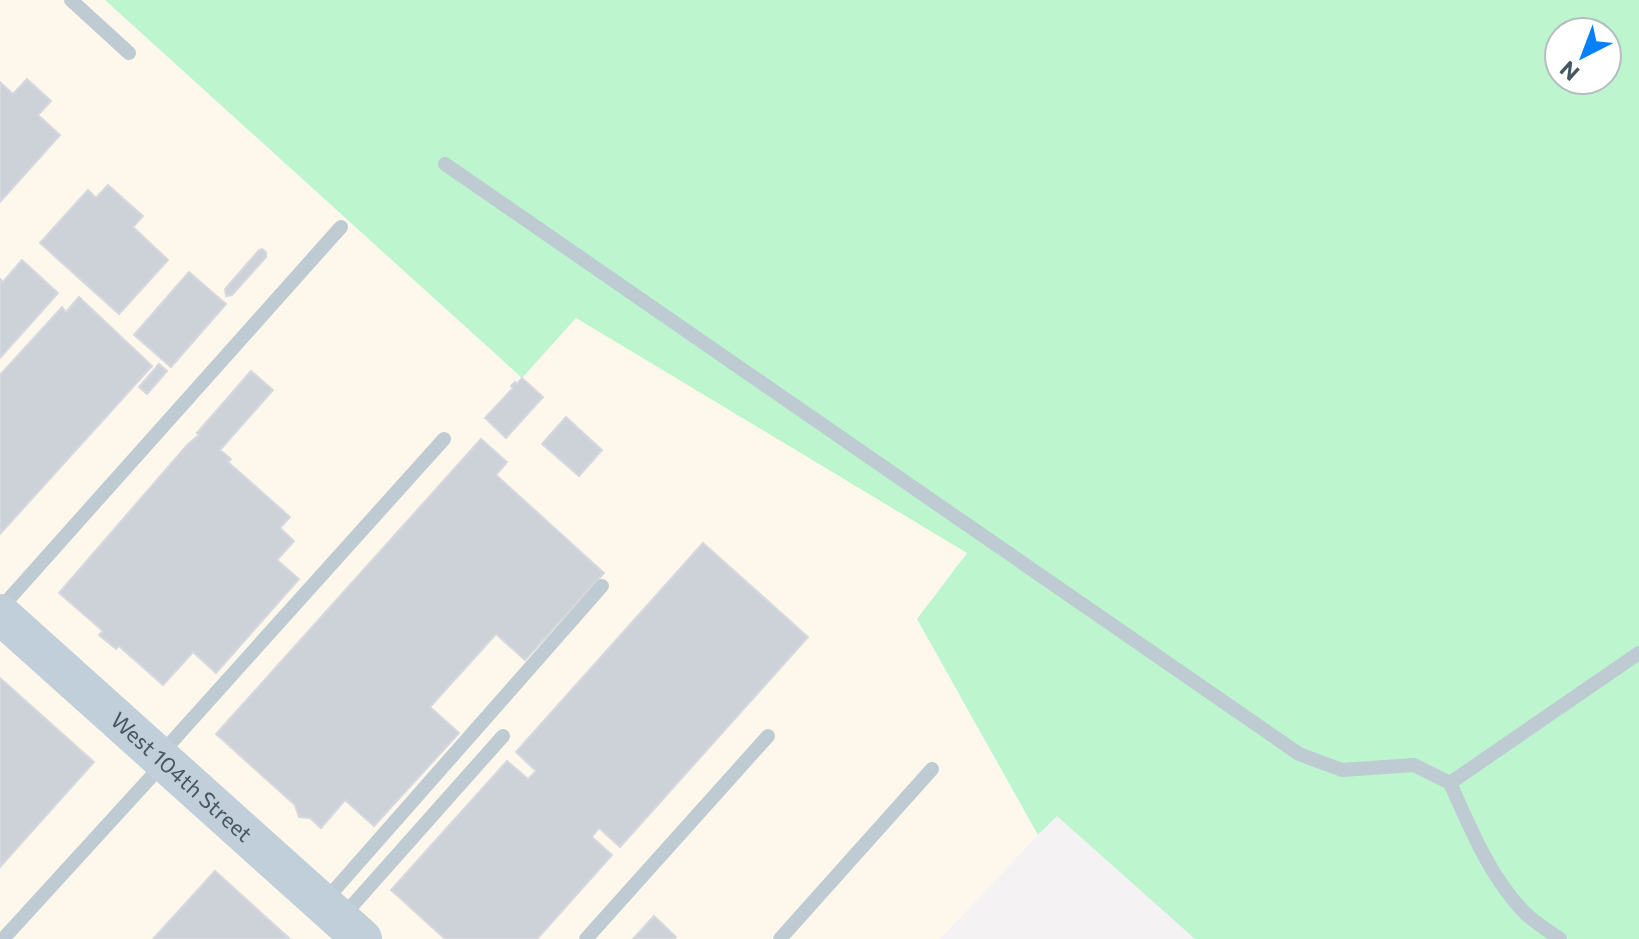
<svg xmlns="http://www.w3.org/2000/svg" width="1639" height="939" font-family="Commissioner,sans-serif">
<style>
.commercial{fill:#fef8ec}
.green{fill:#bdf5cf;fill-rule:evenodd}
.building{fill:#cdd2d8;stroke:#d5d8de;stroke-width:2}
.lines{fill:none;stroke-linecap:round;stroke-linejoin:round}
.lane{stroke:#becbd3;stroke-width:14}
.secondary{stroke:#c1cfda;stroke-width:40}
.labels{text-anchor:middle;stroke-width:8;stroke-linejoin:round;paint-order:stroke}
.street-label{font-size:22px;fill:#475762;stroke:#fff}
</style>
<rect width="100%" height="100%" fill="#f4f2f2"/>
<path class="commercial" d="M0 0H105L522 378 576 317 968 553 917 619 1038 835 940 939H0Z"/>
<path class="green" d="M105 0H1639V939H1195L1057 816 1038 835 917 619 967 553 576 318 522 378ZM1559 32H1607V80H1559Z"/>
<path class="building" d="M27 79 51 101 38 115 60 135 0 202V82L13 94Z
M108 185 143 216 133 227 168 260 119 314 40 243 88 190 96 198Z
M262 249 266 252V257L232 295 226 296 225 289 259 250Z
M22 260 58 293 0 358V279L3 282Z
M189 272 226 304 171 367 134 335Z
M79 297 152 366 0 534V375L62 307 66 312Z
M159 364 167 371 147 394 139 387Z
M251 371 273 390 220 450 231 459 228 462 290 517 280 528 294 541 277 560 299 579 216 673 193 652 163 685 119 646 116 649 99 635 103 631 59 593 188 444 199 435 197 433Z
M522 378 543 397 506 438 485 418 513 388 511 386 515 382 517 384Z
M566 417 602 450 579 476 542 444Z
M481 439 507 462 496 475 604 573 525 660 496 634 430 707 459 733 374 826 345 800 321 828 310 818 299 817 295 805 216 734Z
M703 543 808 637 620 847 599 828 592 837 612 855 537 939H445L391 890 507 761 528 779 536 771 516 752Z
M0 678 94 762 0 867Z
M215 871 290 939H153Z
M654 916 676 937 674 939H633Z"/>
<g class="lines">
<path class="lane" d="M71 0 129 53
M445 164 1299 754 1342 770 1414 765 1450 783C1471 829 1489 876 1525 913 1535 923 1549 931 1560 939
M0 609 341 227
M159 756 444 439
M1450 783 1639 653
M323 903 602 586
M343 916 503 736
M3 939 162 765
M586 939 768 736
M780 939 932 769"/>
<path class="secondary" id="s1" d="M0 614 362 939"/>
</g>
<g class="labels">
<g class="street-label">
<text dy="8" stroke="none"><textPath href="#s1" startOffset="244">West 104th Street</textPath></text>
</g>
</g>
<g transform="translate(1583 56) rotate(222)"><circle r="38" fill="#ffffff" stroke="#b5bcc0" stroke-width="2"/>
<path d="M0-6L14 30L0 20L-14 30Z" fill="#0480fd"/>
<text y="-12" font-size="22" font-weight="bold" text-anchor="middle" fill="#475762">N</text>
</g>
</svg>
